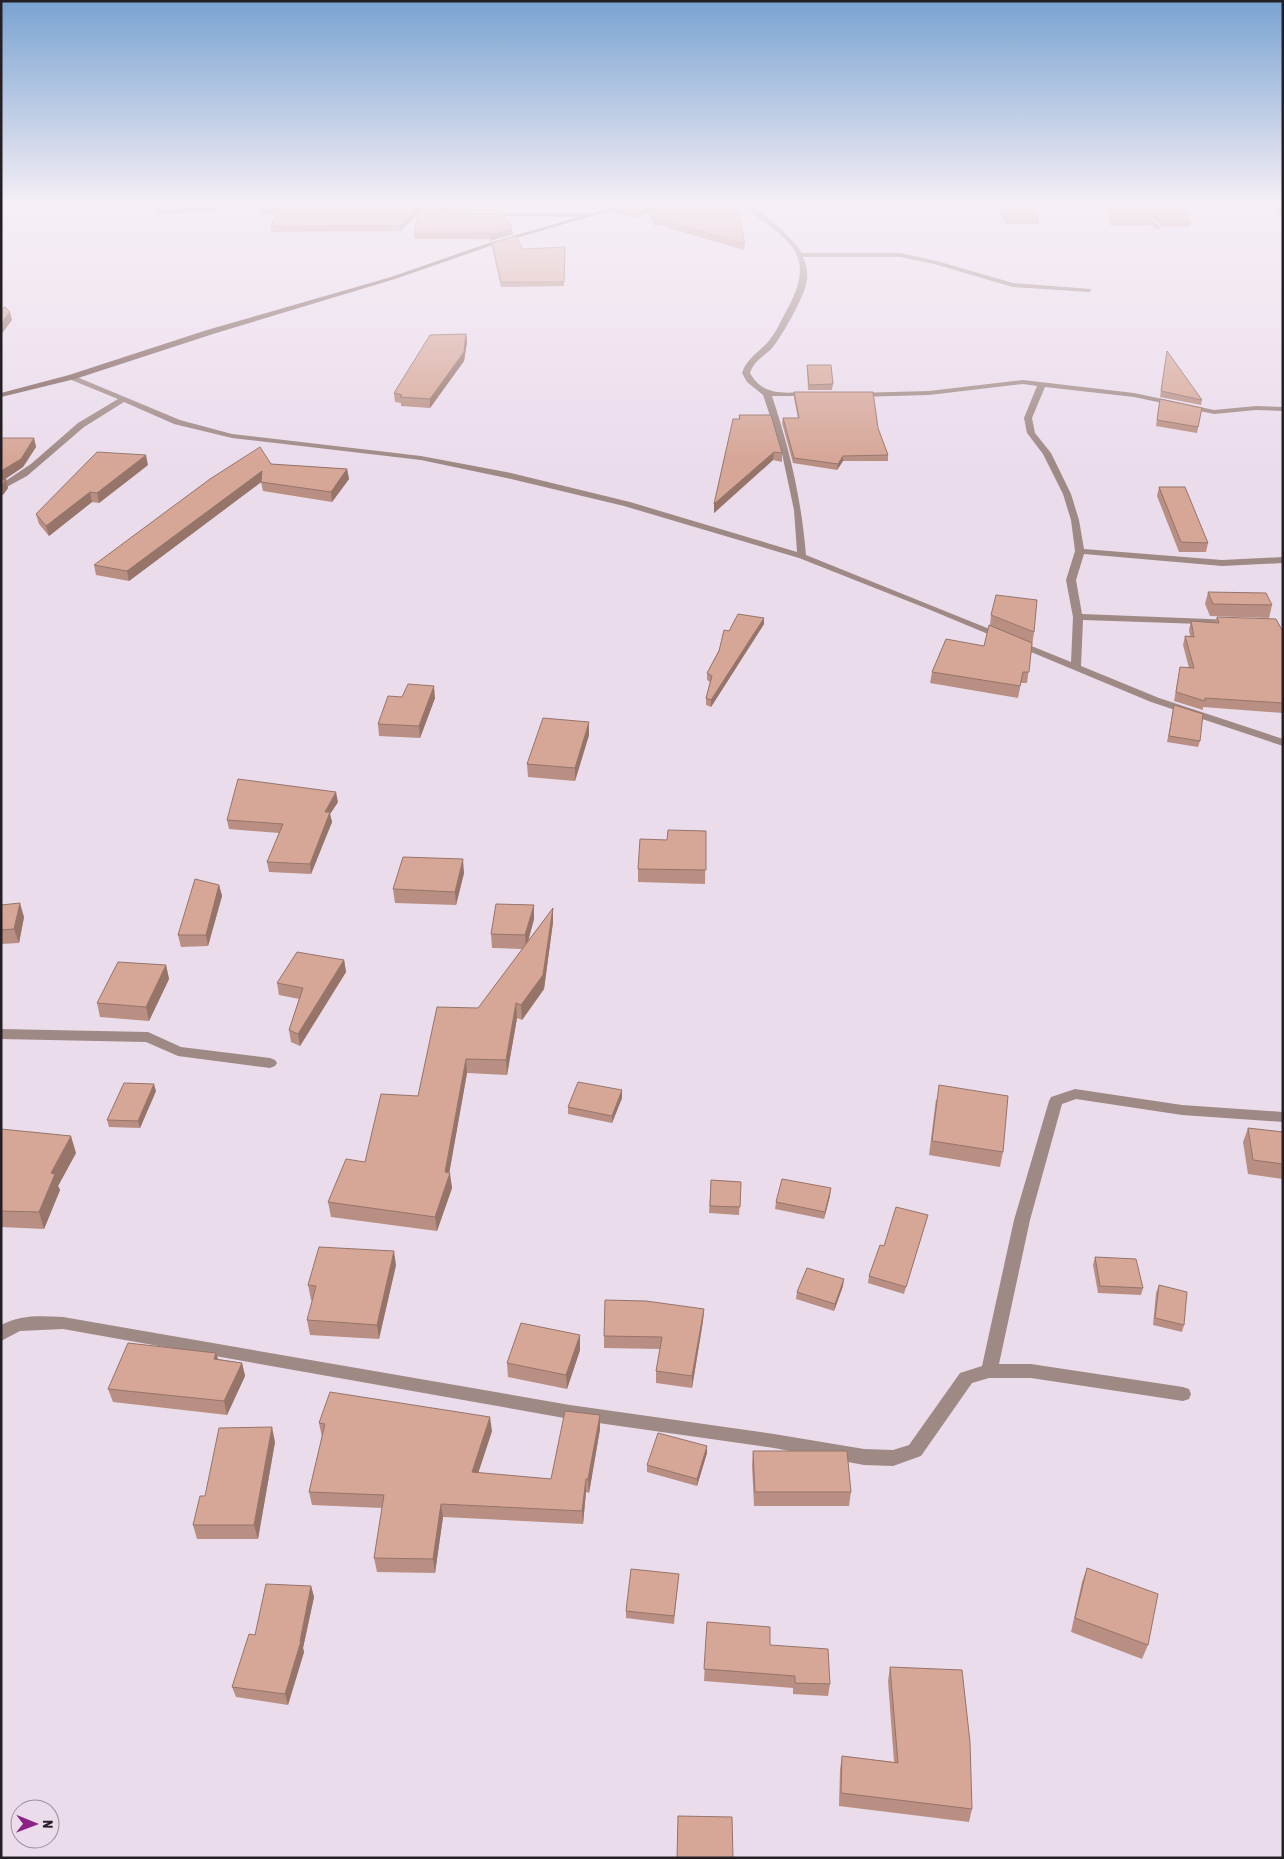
<svg xmlns="http://www.w3.org/2000/svg" width="1284" height="1859" font-family="'Asap Condensed',sans-serif">
<style>
.lines{fill:none;stroke-linecap:round;stroke-linejoin:round}
.street{fill:#9f8985;fill-rule:evenodd}
.secondary{fill:#7e5f59;fill-rule:evenodd}
.wall{fill:#b88f82}
.shaded-wall{fill:#96746a}
.building{fill:#d6a697;stroke:#96746a}
</style>
<rect width="100%" height="100%" fill="#ebdcec"/>
<g class="lines">
<path class="street" d="M441 203H447L450 212 464 215 461 217 445 214Z
M735 203C754 201 792 237 802 253H900L937 261 1013 283 1091 289V291L1089 292 1013 287 934 264 900 257H803C806 264 808 272 807 280 805 296 783 334 773 347 765 356 754 360 750 373 764 398 786 392 810 392L814 394 810 396H772C790 451 801 497 806 555L1071 662 1073 617 1066 580 1075 551 1071 520 1063 494 1043 454 1027 433 1024 418 1037 386 1023 384 929 395 857 397H854V393L929 391 1023 380 1134 393 1214 410 1256 406 1283 407V411L1256 410 1214 414 1134 397 1045 387 1032 418 1035 433 1051 453 1071 494 1079 520 1084 549 1222 560 1283 557V563L1222 566 1084 554 1076 580 1082 614 1234 620V624L1231 625 1083 620 1081 666 1159 698 1283 739V746L1151 702 928 609 799 558 624 506 511 479 421 460 232 438 174 424 124 402 84 427 27 476 1 490V484L31 464 78 423 118 399 69 379 68 377 72 375 180 420 232 434 421 456 511 473 630 502 797 552 794 510 781 449 763 395 747 382 742 373C747 357 762 351 771 338 778 329 782 318 788 308 807 271 805 252 770 226 759 217 746 212 735 203Z
M1129 203H1135L1160 227V229H1156Z
M488 213H589L592 215 589 217 486 216Z
M1 1029 148 1032 181 1047 270 1058 275 1060 277 1063 275 1066 270 1068 178 1056 146 1042 1 1039Z
M1075 1089 1182 1105 1283 1112V1122L1182 1115 1076 1099 1062 1104 1030 1220 999 1364H1031L1183 1387 1189 1389 1191 1394 1189 1399 1183 1401 1031 1378H989L972 1383 921 1456 893 1466 864 1465 774 1448 570 1419 63 1329 20 1331 1 1341V1325C21 1314 42 1316 63 1317L570 1405 774 1434 864 1449 893 1450 909 1445 960 1373 982 1366 1014 1220 1049 1101 1051 1097Z"/>
<path class="secondary" d="M628 203H636L493 245 395 279 213 334 75 379 1 397V393L69 375 207 330 391 277 489 243Z"/>
</g>
<path class="wall" d="M263 203 443 209 513 234 490 241V239H414V234L418 213 401 231 271 232V226L276 214 261 215V210Z
M449 203H497L499 206V211H454L451 210Z
M589 203H623L602 209 591 206Z
M724 203 745 244 744 250 665 227V225L654 226 649 213 634 218 613 212V206Z
M993 203H1029L1039 219V224H1006Z
M1107 203H1133L1152 221 1151 226H1110Z
M1137 203H1179L1191 222 1190 227H1162Z
M1268 203H1283V218Z
M218 207 219 212 155 214V210Z
M492 243 523 249 565 247 564 286 501 287 492 247Z
M466 334 467 342 464 361 430 408 401 406V403L395 402 394 393Z
M1166 357 1202 400 1201 405 1160 397Z
M807 365 833 384 832 390H808Z
M794 392 878 428 888 455V461H843L837 470 793 463 782 423 783 418H798L794 398Z
M1160 399 1202 408 1197 433 1156 426Z
M739 415 782 453V462L773 460 714 513V504L739 419Z
M1 438H34L36 447 23 467 3 480 6 479 8 488 3 495 1 494Z
M271 464 347 469 349 479 332 502 263 491 261 482 129 581 96 575 94 565Z
M148 465 99 503 92 502 49 536 39 524 36 514Z
M1159 487 1208 543 1206 552H1179L1157 496Z
M1208 592 1272 605 1269 618 1210 616 1205 604Z
M991 615 1034 632 1027 683H1021L1018 698 930 683 932 672 984 646 990 625Z
M1217 617 1283 632V713L1203 707V710L1174 701 1180 667 1189 668 1183 645 1185 636H1190L1189 630 1191 621 1215 622Z
M764 624 711 707 706 705V698L710 682 707 680V673L729 631Z
M402 697 435 698 420 738 379 736 378 724Z
M1174 705 1200 741 1198 747 1167 742Z
M589 735 575 781 528 777 527 764Z
M338 802 330 814 332 822 311 874 269 872 267 862 279 833 229 829 227 820Z
M706 831 705 884 638 882V869L667 840Z
M464 873 456 905 395 903 393 889Z
M219 885 222 896 208 946 181 947 178 935Z
M1 905 24 917 19 943 1 944Z
M534 905V919L528 941 553 908V922L544 989 522 1020 517 1018 507 1075 467 1073 449 1173 452 1188 437 1231 331 1217 328 1202 365 1162 418 1096 522 949 492 948 491 934Z
M344 960 346 972 300 1046 291 1042 289 1030 299 999 279 995 277 983Z
M166 965 169 979 149 1021 100 1017 97 1003Z
M156 1091 140 1128 109 1127 107 1120Z
M622 1098 612 1123 568 1114V1107Z
M936 1099 1003 1152 1000 1167 929 1155Z
M1248 1128 1283 1132V1179L1248 1174 1243 1142Z
M1 1129 76 1153 58 1186 60 1190 44 1229 1 1227Z
M711 1180 741 1182 739 1215 709 1213Z
M830 1196 824 1219 775 1209 776 1202Z
M926 1222 904 1294 868 1283 869 1276 884 1246Z
M1095 1257 1143 1288 1141 1295 1098 1293 1093 1265Z
M396 1265 379 1339 310 1335 307 1320 313 1300H311L308 1285Z
M1159 1285 1184 1325 1182 1332 1153 1325 1156 1293Z
M843 1286 834 1311 796 1299 797 1292Z
M704 1309 703 1321 692 1388 656 1383V1371L660 1349 604 1348V1336Z
M580 1335V1350L567 1389 508 1377 507 1363Z
M216 1353 218 1359 242 1363 245 1376 227 1415 113 1402 108 1389Z
M600 1415V1429L589 1493 586 1492 583 1524 443 1517 435 1573 377 1572 374 1558 382 1508 312 1505 309 1492 322 1437 319 1423 492 1431 478 1473 551 1479Z
M275 1442 258 1539H197L193 1525 205 1496Z
M753 1451 851 1492 849 1506H754L752 1466Z
M707 1453 697 1486 647 1472V1465Z
M1087 1568 1148 1645 1142 1659 1071 1632 1082 1582Z
M678 1581 674 1624 626 1618V1611Z
M311 1586 314 1597 303 1648 304 1652 288 1705 236 1697 232 1687 255 1635Z
M707 1622 770 1645 830 1684 828 1696 793 1694V1688L704 1681Z
M890 1667 972 1809 969 1822 839 1806 840 1769 842 1756 894 1762 888 1681Z"/>
<path class="shaded-wall" d="M602 203H623L602 209Z
M420 206V211L401 231 400 226Z
M649 208V213L634 218V212Z
M512 229 513 234 490 241V235Z
M10 312 12 320 1 335V323Z
M466 334 467 342 464 361 430 408V399Z
M34 438 36 447 23 467 1 482V471Z
M774 452 773 460 714 513V504Z
M146 455 148 465 99 503 97 493Z
M843 456V461L837 470 838 464Z
M347 469 349 479 332 502 331 492Z
M262 471 264 480 129 581 127 571Z
M6 479 8 488 3 495 1 486Z
M90 492 92 502 49 536 46 526Z
M764 618V624L711 707V700Z
M434 686 435 698 420 738 419 726Z
M589 722V735L575 781V768Z
M336 792 338 802 330 814 332 822 311 874 310 864 325 812Z
M463 859 464 873 456 905 455 892Z
M219 885 222 896 208 946 206 935Z
M20 903 24 917 19 943 14 929Z
M534 905V919L526 949 525 935Z
M553 908V922L544 989 522 1020 521 1005Z
M344 960 346 972 300 1046 298 1034Z
M166 965 169 979 149 1021 146 1007Z
M516 1003 517 1018 507 1075 506 1060Z
M466 1059 467 1073 448 1180 450 1173 452 1188 437 1231 435 1217 445 1172Z
M154 1084 156 1091 140 1128 138 1121Z
M622 1090V1098L612 1123V1116Z
M71 1136 76 1153 58 1186 60 1190 44 1229 39 1212 51 1173Z
M831 1188 830 1196 824 1219 825 1212Z
M394 1251 396 1265 379 1339 377 1325Z
M844 1279 843 1286 834 1311 835 1304Z
M704 1309 703 1321 692 1388V1376Z
M580 1335V1350L567 1389 566 1375Z
M216 1353 220 1366 214 1359Z
M242 1363 245 1376 227 1415 224 1401Z
M600 1415V1429L589 1493 588 1479Z
M490 1417 492 1431 474 1486 472 1472Z
M272 1427 275 1442 258 1539 254 1525Z
M707 1446V1453L697 1486V1479Z
M586 1479V1492L583 1524 582 1511Z
M441 1504 443 1517 435 1573 433 1559Z
M311 1586 314 1597 303 1648 304 1652 288 1705 285 1694 300 1641Z"/>
<path class="building" d="M157 203H217L218 207 155 210Z
M263 203H440L443 209 453 213 504 214 512 229 490 235V233L414 234 420 206 400 226H271L279 209 261 210Z
M450 203H497L499 206H454L451 205Z
M624 203H724L738 210 745 244 665 221V219L654 220 649 208 634 212 613 206Z
M996 203H1029L1039 219H1007Z
M1108 203H1133L1152 221 1110 220Z
M1143 203H1179L1191 222 1163 221Z
M1274 203H1283V211Z
M516 236 523 249 565 247 564 282H501L492 243Z
M5 307 10 312 1 323V309Z
M466 334 464 352 430 399 400 397 402 395 394 393 430 335Z
M1167 351 1202 400 1161 391Z
M807 365H831L833 384 809 385Z
M794 392H873L878 428 888 455 843 456 838 464 794 458 783 418H799Z
M1160 399 1202 408 1198 427 1157 420Z
M739 415H771L782 453 774 452 714 504 733 419H740Z
M1 438H34L21 459 1 471Z
M260 447 271 464 347 469 331 492 261 482 262 471 127 571 94 565 210 479Z
M97 452 146 455 97 493 90 492 46 526 36 514Z
M6 479 1 486V481Z
M1159 487H1185L1208 543 1181 542Z
M1208 592 1266 593 1272 605 1213 604Z
M996 595 1037 600 1034 632 991 615Z
M738 614 764 618 711 700 706 698 712 676 707 673 719 651 724 630 729 631Z
M1217 617 1276 619 1283 632V703L1205 698V701L1176 692 1180 667 1194 668 1185 636 1194 637 1191 621 1219 623Z
M989 625 1032 643 1029 672H1023L1020 686 932 672 946 639 984 646Z
M408 684 434 686 419 726 378 724 388 696 402 697Z
M1174 705 1203 714 1200 741 1169 736Z
M543 718 589 722 575 768 527 764Z
M238 779 336 792 325 812H330L310 864 267 862 283 824 227 820Z
M668 830 706 831V870L638 869 640 839 667 840Z
M403 857 463 859 455 892 393 889Z
M195 879 219 885 206 935H178Z
M20 903 14 929 1 930V905Z
M496 904 534 905 525 935 491 934Z
M553 908 543 975 521 1005 516 1003 506 1060 466 1059 445 1172 450 1173 435 1217 328 1202 346 1159 365 1162 381 1094 418 1096 437 1007 478 1008Z
M297 952 344 960 298 1034 289 1030 303 988 277 983Z
M118 962 166 965 146 1007 97 1003Z
M578 1082 622 1090 612 1116 568 1107Z
M124 1083 154 1084 138 1121 107 1120Z
M939 1085 1008 1096 1003 1152 932 1141Z
M1248 1128 1283 1132V1164L1253 1160Z
M1 1129 71 1136 51 1173 55 1174 39 1212 1 1211Z
M782 1179 831 1188 825 1212 776 1202Z
M711 1180 741 1182 740 1207 710 1206Z
M896 1207 928 1215 906 1287 869 1276 880 1245 884 1246Z
M319 1247 394 1251 377 1325 307 1320 316 1286 308 1285Z
M1095 1257 1136 1259 1143 1288 1100 1286Z
M807 1268 844 1279 835 1304 797 1292Z
M1159 1285 1187 1292 1184 1325 1155 1318Z
M605 1300 646 1301 704 1309 692 1376 656 1371 662 1337 604 1336Z
M521 1323 580 1335 566 1375 507 1363Z
M128 1343 216 1353 214 1359 242 1363 224 1401 108 1389Z
M330 1392 490 1417 472 1472 551 1479 565 1411 600 1415 588 1479H586L582 1511 441 1504 433 1559 374 1558 384 1495 309 1492 325 1424 319 1423Z
M272 1427 254 1525H193L200 1496H205L219 1428Z
M658 1433 707 1446 697 1479 647 1465Z
M753 1451H847L851 1492H755Z
M1087 1568 1158 1594 1148 1645 1075 1618Z
M631 1569 679 1574 674 1616 626 1611Z
M266 1584 311 1586 300 1641H301L285 1694 232 1687 249 1634 255 1635Z
M707 1622 770 1627V1645L828 1649 830 1684 795 1683V1676L704 1669Z
M890 1667 962 1670 970 1742 972 1809 841 1793 842 1756 898 1763Z
M678 1816 732 1817 733 1858H677Z"/>
<linearGradient id="sky" x2="0" y2="1"><stop stop-color="#79a3d1"/><stop offset="0.44" stop-color="#f6eff6"/><stop offset="1" stop-color="#f6eff6" stop-opacity="0"/></linearGradient>
<rect width="1284" height="463" fill="url(#sky)"/>
<rect width="1284" height="1859" fill="none" stroke="#241f24" stroke-width="5"/>
<g transform="translate(35 1824) rotate(91)"><circle r="24" fill="#ebdcec" stroke="#9b909c"/>
<path d="M0-4L9 19L0 12L-9 19Z" fill="#8c2286"/>
<text y="-8" font-size="14" font-weight="bold" text-anchor="middle" fill="#241f24">N</text>
</g>
</svg>
